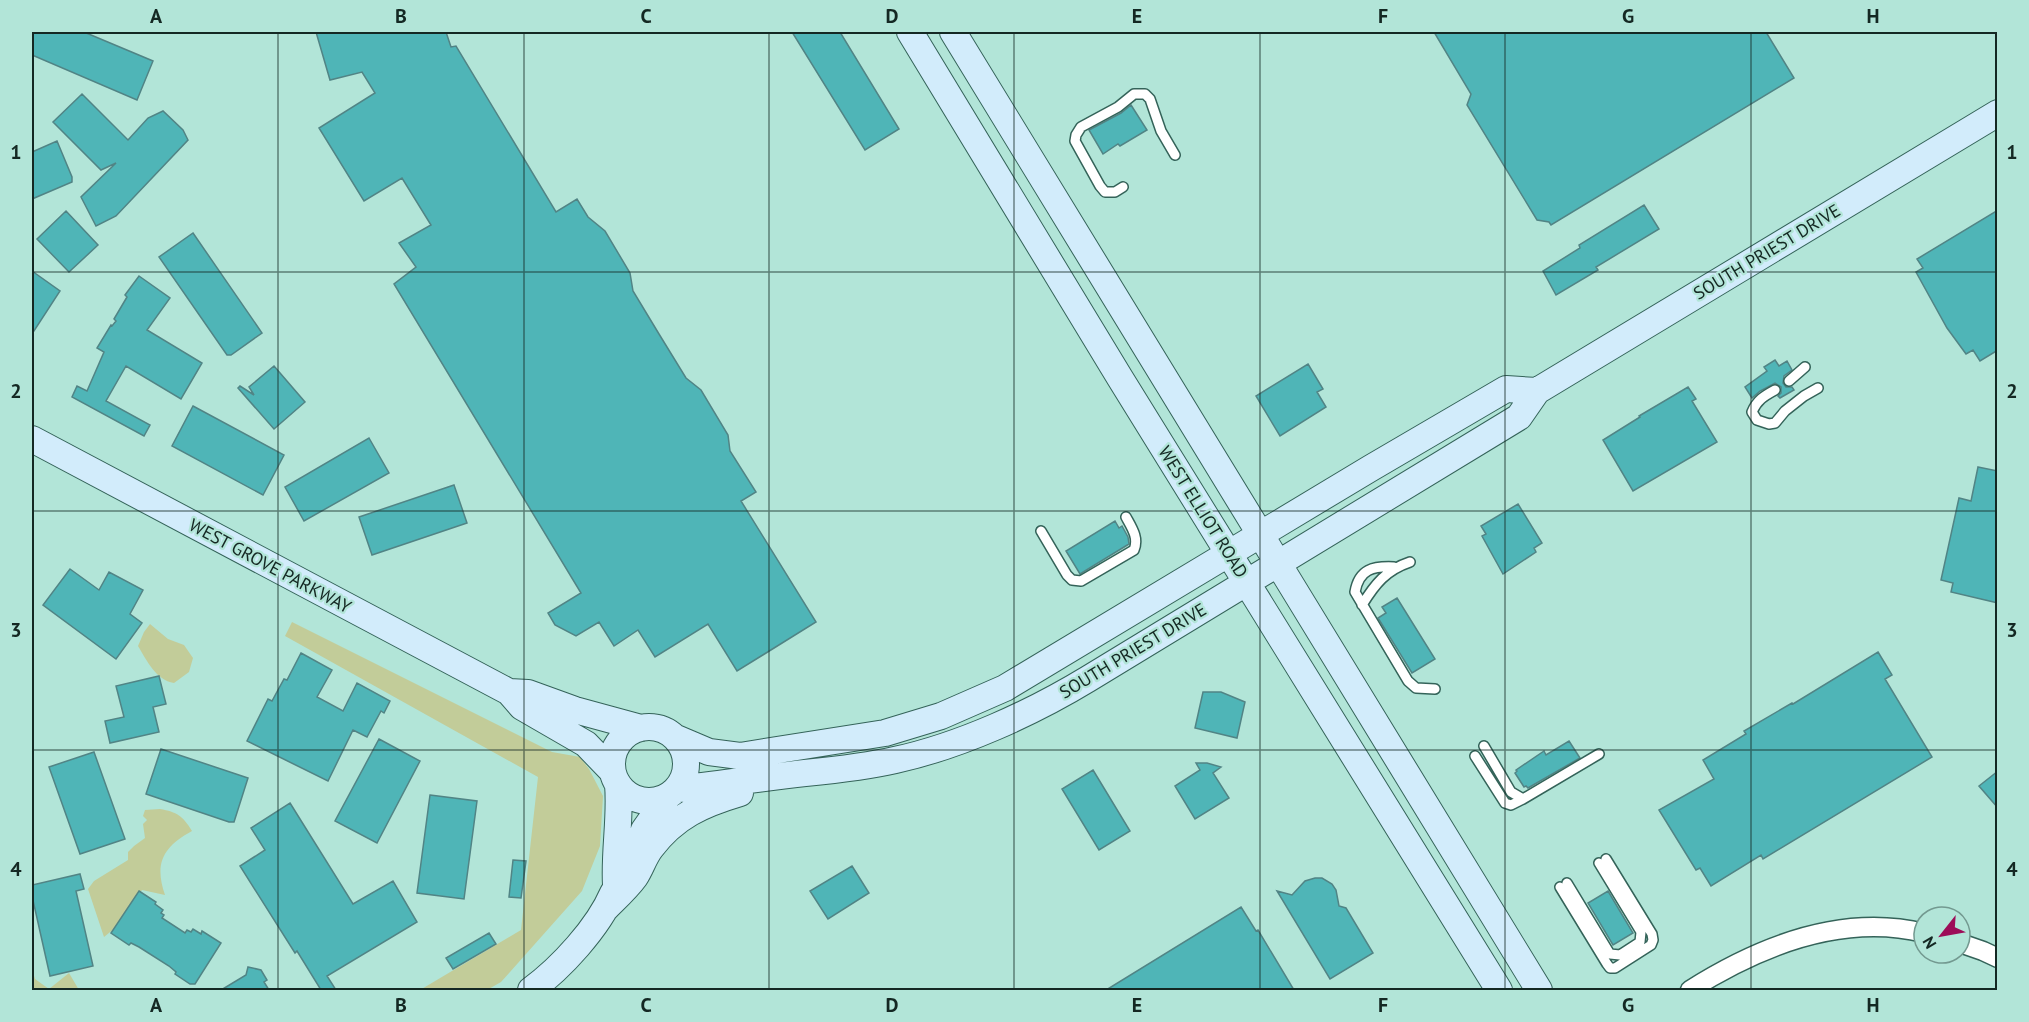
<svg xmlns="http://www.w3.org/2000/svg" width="2029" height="1022" font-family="'PT Sans',sans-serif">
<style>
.green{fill:#c2cc99}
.building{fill:#4fb5b7;stroke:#518485;stroke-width:1.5}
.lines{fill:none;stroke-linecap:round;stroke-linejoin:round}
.lane-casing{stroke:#346359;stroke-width:12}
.street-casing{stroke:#346359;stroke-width:21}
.secondary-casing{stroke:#346359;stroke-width:28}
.lane{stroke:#fff;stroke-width:9}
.street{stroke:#fff;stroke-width:18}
.secondary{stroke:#d2ecfb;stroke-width:26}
.grid{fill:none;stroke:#142823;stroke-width:1.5;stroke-opacity:0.55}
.labels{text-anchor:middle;stroke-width:4.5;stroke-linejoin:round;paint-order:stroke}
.street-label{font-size:18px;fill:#142823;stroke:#b2e5d8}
.neatline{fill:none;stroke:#142823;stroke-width:2}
.grid-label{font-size:20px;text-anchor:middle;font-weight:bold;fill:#142823}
</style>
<rect width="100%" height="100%" fill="#b2e5d8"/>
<path class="green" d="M292 622 552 752 580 757 589 769 603 796 600 846 582 891 501 982 487 990H420L521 930 538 777 285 636Z
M150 624 168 639 184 645 193 658 189 672 174 683C156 680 147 661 138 646L144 632Z
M160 809C177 812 183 816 192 831 163 847 154 863 165 895L142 890 115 928 104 937 88 889 94 881 128 860V852L134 846 145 838 143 824 147 820 143 816 145 810Z
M32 969 35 979 49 989 69 973 79 990H32Z"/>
<path class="building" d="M34 32H84L153 61 137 100 32 55V38Z
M316 32H446L451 47 456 46 556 212 577 199 588 217 605 231 630 273 633 291 659 334 686 378 701 390 728 435 730 451 756 492 741 501 816 622 737 671 708 624 655 657 638 630 614 646 599 622 576 636 555 625 548 613 581 593 394 284 416 267 399 243 431 225 402 178 364 201 319 128 375 93 362 72 330 80Z
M792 32H840L899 129 865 150Z
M1434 32H1766L1794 78 1551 225 1549 222 1537 220 1467 105 1471 94Z
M82 94 128 140 148 118 163 111 183 130 188 140 116 216 96 226 81 197 116 163 101 170 53 122Z
M1131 105 1147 130 1120 146 1118 144 1103 154 1089 130 1121 113Z
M57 141 72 177V182L32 199V152Z
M1644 205 1659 229 1596 267 1598 270 1556 295 1543 271 1580 248 1579 245Z
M1998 210V350L1980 361 1973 350 1966 354 1947 328 1916 272 1923 268 1917 259Z
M66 211 98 245 69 272 37 239Z
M193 233 262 333 231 355H227L159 257Z
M32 271 60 291 32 334Z
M139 276 170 298 147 330 202 363 181 399 126 366 106 401 150 425 144 436 72 397 77 386 87 391 104 352 97 348 111 325 112 326 116 321 114 319 127 297 125 295Z
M1775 360 1779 366 1787 361 1792 370 1784 376 1783 383 1786 387H1792L1794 390 1780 398 1778 396 1781 393V387L1775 383 1760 391 1752 398 1745 387 1767 371 1764 367Z
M1308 364 1323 389 1317 392 1326 407 1280 436 1256 396Z
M274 366 305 402 274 429 238 388 240 386 254 395 249 387Z
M1688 387 1696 399 1692 401 1717 442 1633 491 1603 440 1640 417 1639 416Z
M193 406 284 455 263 495 172 446Z
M369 438 389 473 304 521 285 487Z
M1978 467 1998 471V603L1951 592 1953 583 1941 580 1959 498 1971 501Z
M454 485 467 523 372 555 359 517Z
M1518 504 1542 543 1534 548 1536 552 1503 574 1482 536 1486 534 1481 526Z
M1115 521 1119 528 1122 526 1128 537 1129 544 1080 574 1066 551Z
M70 569 99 590 109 572 143 590 130 614 142 623 116 659 43 605Z
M1397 598 1435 659 1412 673 1378 618 1386 613 1382 607Z
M1878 652 1892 675 1885 679 1932 757 1763 859 1761 855 1711 886 1700 868 1696 870 1659 810 1714 779 1703 760 1746 734 1744 731 1792 703 1793 704Z
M301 653 332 670 317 697 343 711 357 683 390 701 384 713 381 711 367 737 353 730 328 781 247 741 268 699 272 701 284 679 287 680Z
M159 676 166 704 153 707 159 732 110 743 105 721 124 717 116 686Z
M1203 692H1221L1245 702 1237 738 1195 728Z
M379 739 420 761 377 843 335 821Z
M1569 741 1580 758 1528 788 1526 786 1524 787 1515 773 1517 771 1516 770 1544 751 1546 755Z
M161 749 248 778 234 822H229L146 794Z
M94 752 125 839 80 854 49 767Z
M1196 763H1207L1221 767 1213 773 1229 798 1195 819 1175 786 1200 770Z
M1093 770 1130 831 1099 850 1062 789Z
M1998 771V808L1979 786Z
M430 795 477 801 464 899 417 893Z
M290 803 353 904 393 881 417 922 327 976 336 990H321L297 951 295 953 240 866 265 850 251 828Z
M513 860 526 861 521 898 509 897Z
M852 866 869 893 828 919 810 891Z
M80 874 84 889 76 891 93 966 50 976 32 896V885Z
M1315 878H1322L1332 884 1336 890 1339 906 1346 908 1373 953 1330 979 1277 891 1292 895 1305 881Z
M139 891 156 902 155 904 163 910 161 913 164 915 162 918 185 933 187 930 191 932 193 929 201 934 202 931 221 943 195 984H190L175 974 176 972 169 966 139 947 131 943 129 945 111 933Z
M1608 891 1633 933 1613 945 1588 903Z
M1241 907 1256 931 1258 930 1294 990H1106Z
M489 933 496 944 453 969 446 958Z
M248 967 261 970 267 980 264 982 269 990H221L246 975Z"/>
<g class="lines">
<g class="lane-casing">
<path id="lane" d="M1123 187 1115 192H1105L1100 186 1075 141 1076 135 1081 127 1118 107 1134 94H1145L1150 99 1161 131 1175 155
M1789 381 1805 367
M1775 390C1764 396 1757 400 1752 412L1757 420 1769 424 1775 423 1785 411 1804 396 1818 388
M1041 531 1067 575 1072 580 1081 581 1134 550C1139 538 1132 528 1126 517
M1394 567C1373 566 1359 569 1355 592L1408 681 1416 688 1435 689
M1362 605C1375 584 1386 570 1410 562
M1484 746 1511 792 1523 799 1599 754
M1475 756 1505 803 1511 805 1523 799
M1567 883 1610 954 1620 955 1640 942 1641 932 1599 863
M1560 887 1607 964 1610 968H1615L1651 945 1653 940 1652 934 1606 859"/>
</g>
<g class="street-casing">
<path id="street" d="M1960 943 1983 951 1998 958
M1690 990C1758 947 1842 913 1924 933"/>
</g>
<g class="secondary-casing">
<path id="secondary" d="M910 32 1120 378 1499 990
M953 32 1539 990
M32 439 509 692 522 707 586 744 612 771
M509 692 528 693 575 710 641 728
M612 764a37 37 0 1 1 74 0a37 37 0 1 1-74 0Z
M676 738 709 752 740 756 885 733 941 716 1005 688 1371 468 1506 389 1537 391
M678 789C720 784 762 778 805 773 835 770 865 767 895 760 960 746 1032 713 1088 679L1519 417 1537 391 1998 113
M634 857 644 830 668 796
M616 885C614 851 621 818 618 784
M606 908C616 898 627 888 635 877 641 868 644 857 651 848 675 816 703 804 740 793
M531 990C561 968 598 928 613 893"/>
</g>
<use href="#lane" class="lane"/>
<use href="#street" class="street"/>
<use href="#secondary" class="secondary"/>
</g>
<path class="grid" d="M278 32V990M524 32V990M769 32V990M1014 32V990M1260 32V990M1505 32V990M1751 32V990M32 272H1998M32 511H1998M32 750H1998"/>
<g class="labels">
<g class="street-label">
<text transform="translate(1767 252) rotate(-31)" y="6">SOUTH PRIEST DRIVE</text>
<text transform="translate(1203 512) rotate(58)" y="6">WEST ELLIOT ROAD</text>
<text transform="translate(270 566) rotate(28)" y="6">WEST GROVE PARKWAY</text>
<text transform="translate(1133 651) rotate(-31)" y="6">SOUTH PRIEST DRIVE</text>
</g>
</g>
<rect width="2029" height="1022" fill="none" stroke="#b2e5d8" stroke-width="66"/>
<g transform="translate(1942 935) rotate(239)"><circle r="28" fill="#b2e5d8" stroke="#739990" stroke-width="1.5"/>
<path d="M0-4.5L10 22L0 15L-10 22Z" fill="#9d0c58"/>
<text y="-9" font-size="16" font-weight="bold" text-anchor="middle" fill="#142823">N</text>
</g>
<rect x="33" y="33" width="1963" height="956" class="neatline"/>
<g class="grid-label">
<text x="156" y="23">A</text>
<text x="401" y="23">B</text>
<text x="646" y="23">C</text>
<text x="892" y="23">D</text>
<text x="1137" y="23">E</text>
<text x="1383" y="23">F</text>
<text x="1628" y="23">G</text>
<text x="1873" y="23">H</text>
<text x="16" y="159">1</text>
<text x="2012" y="159">1</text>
<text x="16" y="398">2</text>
<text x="2012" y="398">2</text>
<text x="16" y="637">3</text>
<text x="2012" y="637">3</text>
<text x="16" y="876">4</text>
<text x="2012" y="876">4</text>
<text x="156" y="1012">A</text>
<text x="401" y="1012">B</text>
<text x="646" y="1012">C</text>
<text x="892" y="1012">D</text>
<text x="1137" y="1012">E</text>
<text x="1383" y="1012">F</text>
<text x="1628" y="1012">G</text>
<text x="1873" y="1012">H</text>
</g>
</svg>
